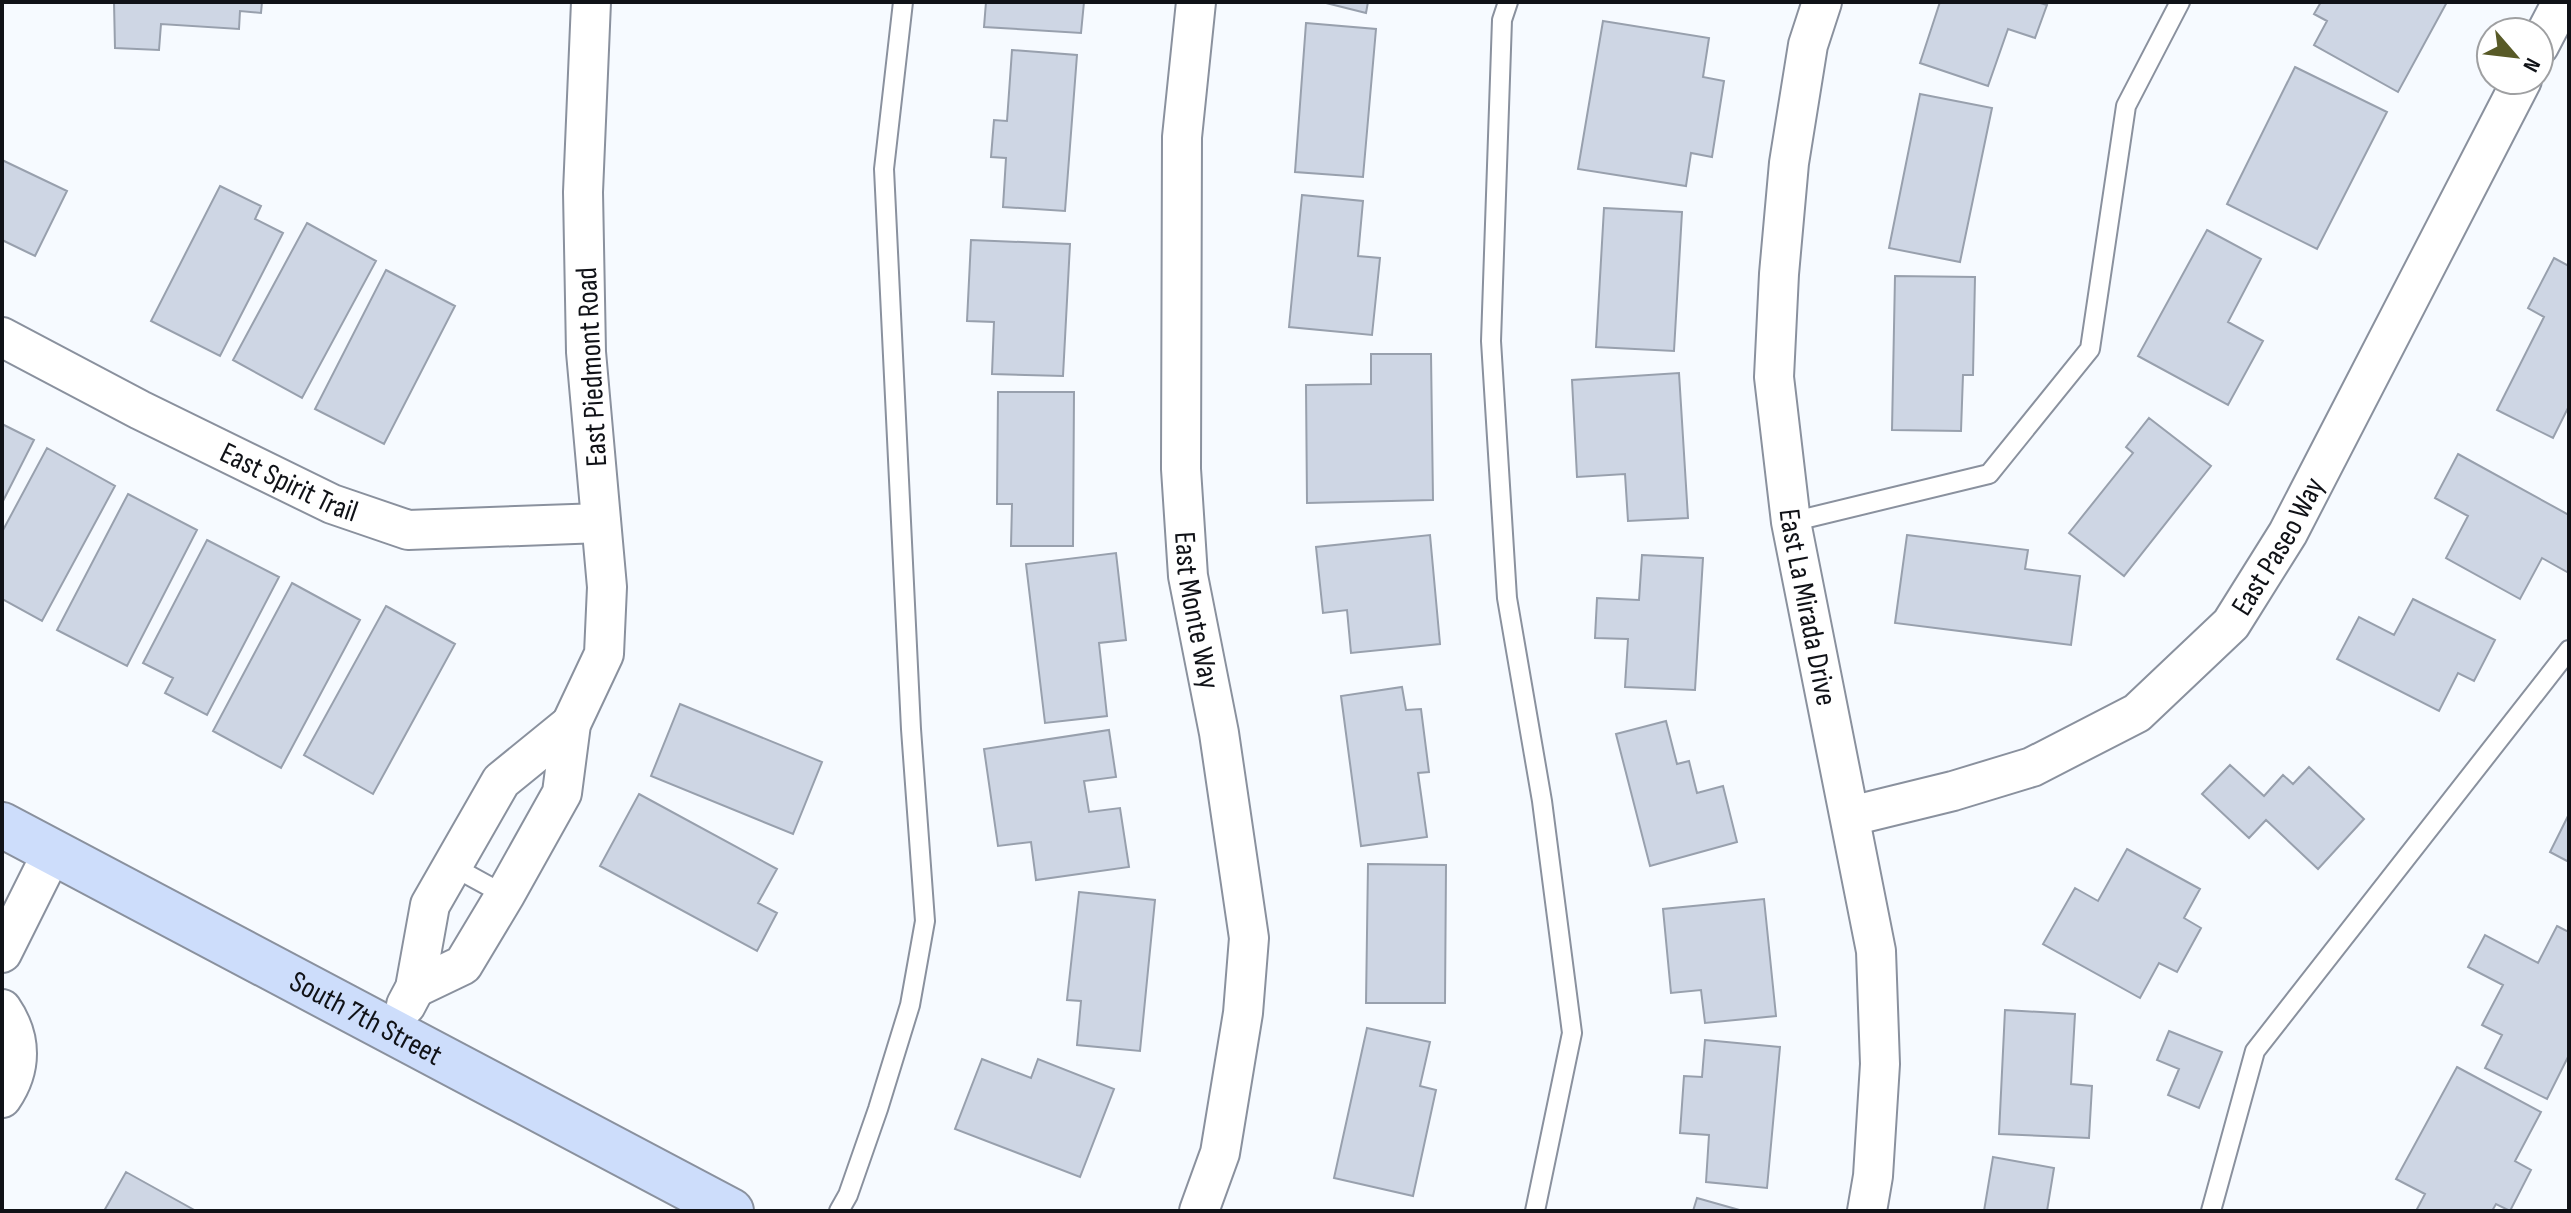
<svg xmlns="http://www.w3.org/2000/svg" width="2571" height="1213" font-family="'Sofia Sans Condensed',sans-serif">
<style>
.building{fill:#ced6e4;stroke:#98a0ad;stroke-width:2}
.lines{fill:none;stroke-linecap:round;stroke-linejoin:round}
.lane-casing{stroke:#8a919e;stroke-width:22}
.street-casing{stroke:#8a919e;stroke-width:42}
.secondary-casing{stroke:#8a919e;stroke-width:48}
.lane{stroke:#fff;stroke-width:18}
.street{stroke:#fff;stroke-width:38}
.secondary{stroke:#cdddfb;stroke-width:44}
.labels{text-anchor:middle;stroke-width:7;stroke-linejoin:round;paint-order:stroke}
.street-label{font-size:30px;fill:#101217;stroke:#fff}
</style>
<rect width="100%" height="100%" fill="#f6faff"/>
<path class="building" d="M114 2H262L261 13 240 11 239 29 161 24 159 50 115 48Z
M986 2H1084L1081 33 984 27Z
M1322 2H1368L1366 13Z
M1940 2H2037L2047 5 2035 38 2008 29 1988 86 1920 63Z
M2321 2H2447L2398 92 2314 45 2327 21 2314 14Z
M1603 21 1709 38 1703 77 1724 81 1712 157 1691 153 1686 186 1578 169Z
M1306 23 1376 29 1363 177 1295 172Z
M1012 50 1077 55 1065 211 1003 207 1006 158 991 157 994 120 1007 121Z
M2295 67 2387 112 2317 249 2227 204Z
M1920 94 1992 108 1960 262 1889 248Z
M2 160 67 191 35 256 2 240Z
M220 186 261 206 255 219 283 233 220 356 151 321Z
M1302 195 1363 201 1358 256 1380 258 1372 335 1289 327Z
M1604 208 1682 212 1674 351 1596 347Z
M307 223 376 261 302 398 233 360Z
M2207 230 2261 259 2228 322 2263 341 2228 405 2138 356Z
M971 240 1070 244 1063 376 992 374 994 322 967 321Z
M2554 258 2569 266V406L2553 438 2497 410 2544 317 2528 308Z
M386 270 455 306 384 444 315 409Z
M1895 276 1975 277 1973 375H1963L1961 431 1892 430Z
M1371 354H1431L1433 500 1307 503 1306 385 1371 384Z
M1679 373 1688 518 1628 521 1625 474 1577 477 1572 380Z
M998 392H1074L1073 546H1011L1012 504H997Z
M2149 418 2211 466 2124 576 2069 533 2133 453 2126 447Z
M2 424 34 440 2 503Z
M47 448 115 486 42 621 2 599V532Z
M2458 454 2569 515V573L2542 558 2520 599 2446 558 2468 516 2435 498Z
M128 494 197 530 127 666 57 630Z
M1430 535 1440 644 1351 653 1347 610 1323 613 1316 547Z
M1907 535 2028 550 2025 569 2080 576 2071 645 1895 623Z
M207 540 279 577 207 715 165 693 173 678 143 663Z
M1116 553 1126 640 1099 643 1107 716 1045 723 1026 564Z
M1642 555 1703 558 1695 690 1625 687 1628 639 1595 638 1597 598 1639 600Z
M292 583 360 620 281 768 213 731Z
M2413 599 2495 640 2474 681 2458 673 2439 711 2337 659 2359 617 2394 635Z
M386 606 455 644 373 794 304 755Z
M1402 687 1406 710 1421 709 1429 772 1418 773 1427 837 1361 846 1341 696Z
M680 704 822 762 793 834 651 776Z
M1666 721 1677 764 1689 761 1697 793 1723 786 1737 842 1650 866 1616 734Z
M1109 730 1116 777 1084 781 1089 812 1120 808 1129 867 1036 880 1031 842 998 846 984 749Z
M2230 765 2264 796 2283 775 2293 784 2309 767 2364 819 2318 869 2266 820 2249 838 2202 794Z
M639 794 777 869 758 903 777 913 757 951 600 866Z
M2569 814V862L2550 852Z
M2127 849 2200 889 2184 918 2201 928 2177 972 2159 963 2140 998 2043 944 2075 888 2098 901Z
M1368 864 1446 865 1445 1003H1366Z
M1079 892 1155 900 1140 1051 1077 1045 1081 1001 1067 1000Z
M1764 899 1776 1016 1705 1023 1701 990 1671 993 1663 909Z
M2557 926 2569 932V1055L2547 1099 2485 1068 2502 1035 2482 1025 2503 985 2468 967 2485 935 2538 963Z
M2005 1010 2075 1014 2071 1084 2092 1086 2089 1138 1999 1134Z
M1367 1028 1430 1042 1420 1086 1436 1090 1413 1196 1334 1178Z
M2169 1031 2222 1052 2199 1108 2168 1095 2179 1069 2157 1060Z
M1705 1040 1780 1047 1767 1188 1706 1182 1709 1135 1680 1133 1684 1076 1702 1077Z
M982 1059 1031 1078 1038 1059 1114 1089 1080 1177 955 1129Z
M2457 1067 2541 1112 2515 1161 2531 1170 2510 1211 2496 1204 2492 1211H2416L2425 1194 2396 1179Z
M1993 1157 2054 1168 2047 1211H1984Z
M126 1172 196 1211H104Z
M1697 1198 1743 1211H1693Z"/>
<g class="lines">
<g class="lane-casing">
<path id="lane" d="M1508 2 1502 20 1491 341 1507 598 1542 801 1572 1033 1535 1211
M1791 522 1989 474 2090 349 2126 106 2180 2
M452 866 505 895
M839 1211 848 1195 878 1109 910 1005 925 921 911 729 884 169 903 2
M2211 1211 2255 1051 2569 650"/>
</g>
<g class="street-casing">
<g id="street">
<path id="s1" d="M1196 2 1182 137 1181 469 1188 576 1219 733 1249 938 1243 1013 1220 1153 1199 1211"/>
<path id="s2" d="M1822 2 1808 45 1789 163 1779 274 1774 377 1791 522 1876 951 1880 1064 1873 1176 1867 1211"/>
<path d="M2539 46 2562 2"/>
<path id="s3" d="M2 337 140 410 332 504 408 530 601 523"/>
<path id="s4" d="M1851 816 1953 791 2032 767 2137 713 2231 624 2288 533 2522 80"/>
<path d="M2 953 53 851"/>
<path d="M415 988 463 965 505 895 562 793 571 724 604 654 607 587 586 352 583 192 591 2"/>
<path d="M406 1005 415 988 430 905 501 781 571 724"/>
<path d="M2 1009C22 1038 22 1069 2 1098"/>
</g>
</g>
<g class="secondary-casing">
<g id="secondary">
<path id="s5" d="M2 825 731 1211"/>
</g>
</g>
<use href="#lane" class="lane"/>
<use href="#street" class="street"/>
<use href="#secondary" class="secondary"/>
</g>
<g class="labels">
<g class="street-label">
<text transform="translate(591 367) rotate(-93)" y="10">East Piedmont Road</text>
<text dy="10" stroke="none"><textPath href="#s3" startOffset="322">East Spirit Trail</textPath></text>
<text dy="10" stroke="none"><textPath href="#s4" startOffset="526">East Paseo Way</textPath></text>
<text dy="10" stroke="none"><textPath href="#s2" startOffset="612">East La Mirada Drive</textPath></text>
<text dy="10" stroke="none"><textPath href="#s1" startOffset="610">East Monte Way</textPath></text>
<text dy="10" stroke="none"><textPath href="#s5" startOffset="412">South 7th Street</textPath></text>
</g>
</g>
<rect width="2571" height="1213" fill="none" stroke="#101217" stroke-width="8"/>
<g transform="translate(2515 56) rotate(118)"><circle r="38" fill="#ffffff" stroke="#9fa0a2" stroke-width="2"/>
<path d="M0-6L14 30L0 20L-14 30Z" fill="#585a27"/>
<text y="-12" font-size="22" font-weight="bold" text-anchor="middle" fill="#101217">N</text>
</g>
</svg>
